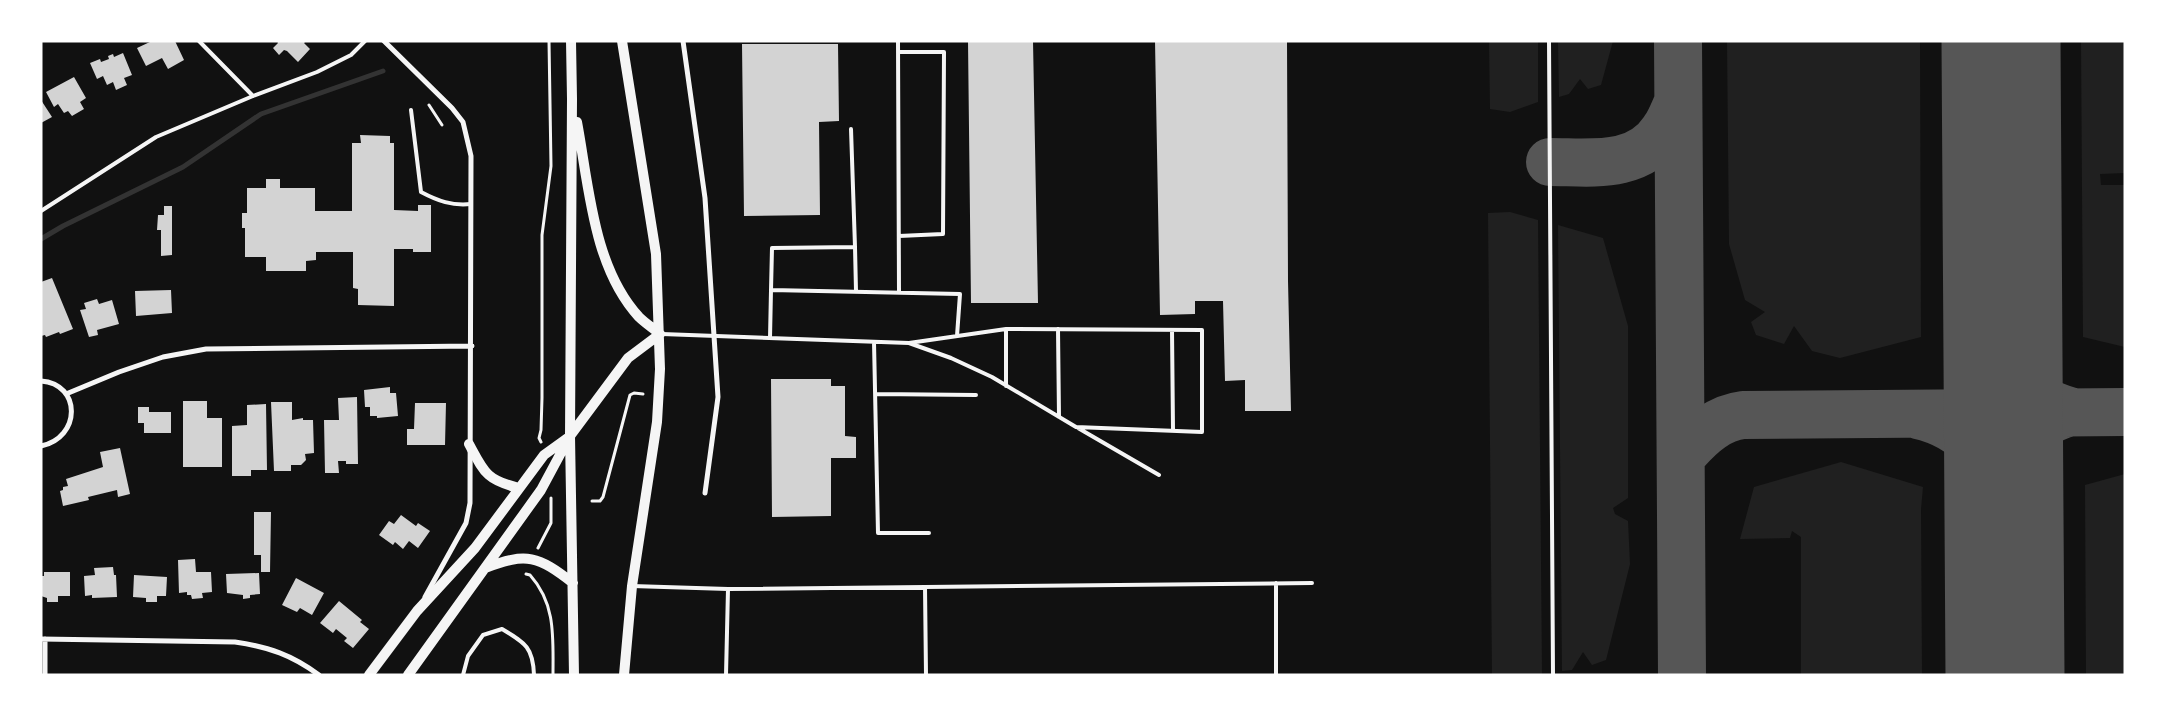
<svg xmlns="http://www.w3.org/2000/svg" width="2166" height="716" font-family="Montserrat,sans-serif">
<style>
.green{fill:#202020}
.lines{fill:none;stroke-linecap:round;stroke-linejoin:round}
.stream{stroke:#333;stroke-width:5}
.taxiway{stroke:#565656;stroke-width:48}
.runway{stroke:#565656;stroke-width:119}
.building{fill:#d3d3d3}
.path{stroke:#f5f5f5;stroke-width:3}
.service{stroke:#f5f5f5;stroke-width:4}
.minor{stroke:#f5f5f5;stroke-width:5}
.secondary{stroke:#f5f5f5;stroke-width:10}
</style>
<rect width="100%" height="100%" fill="#111"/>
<path class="green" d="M1489 41H1538V102L1510 112 1490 109Z
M1558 41H1613L1601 85 1588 89 1580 79 1569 94 1559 97Z
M1727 41H1920L1921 337 1840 358 1812 351 1794 326 1784 344 1756 335 1751 322 1765 312 1745 300 1729 244Z
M2081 41H2125V173L2100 174 2101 185H2125V347L2083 337Z
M1510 212 1538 220 1542 675H1492L1488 213Z
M1558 225 1603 238 1628 326V498L1613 508 1615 514 1628 521 1630 564 1606 660 1592 665 1583 652 1572 670 1562 671Z
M1841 462 1923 487 1921 509 1922 675H1801V537L1792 531 1790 538 1740 539 1754 487Z
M2125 474V675H2086L2085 485Z"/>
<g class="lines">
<path class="stream" d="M41 239 63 226 183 167 261 114 383 71"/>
<path class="taxiway" d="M1678 41 1682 675
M2006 150C2006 198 2006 247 2006 295 2006 315 2003 348 2011 367 2021 393 2048 405 2073 412 2046 417 2021 438 2011 464 2005 481 2008 502 2008 520 2009 560 2009 599 2009 638
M1550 162C1590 162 1638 170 1664 130 1670 122 1674 111 1678 102
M1918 415C1967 426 1999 462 2000 514
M1686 451C1702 433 1719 418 1743 415L2125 412"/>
<path class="runway" d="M2001 41 2005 675"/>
</g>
<path class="building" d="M152 41H175L184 60 168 69 162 58 146 66 137 48Z
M277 41H306L304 43 310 49 298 62 287 51 284 50 279 55 273 48 278 43Z
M968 41H1033L1038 303H971Z
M1155 41H1287L1288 281 1291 411H1245V380L1225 381 1223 301H1195V314L1160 315Z
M742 44H838L839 121 819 122 820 215 744 216Z
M123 53 132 75 124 78 127 85 116 90 113 82 107 85 103 76 97 79 90 63 100 59 101 62 109 59 108 56 113 54 114 57Z
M74 77 86 98 80 102 84 109 72 116 68 111 64 113 58 104 54 107 46 92Z
M41 100 52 117 41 123Z
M360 135 390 136V143H394V210L418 211V205H431V252H413V249H394V306L358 305V289L353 288V252H316V260L306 261V271H266V257H245V228H242V213H247V188H266V179H280V188H315V211H352V143H361Z
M164 206H172V255L161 256V230H157L158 215H164Z
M52 278 73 329 60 334 59 332 46 337 45 335 41 336V282Z
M171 290 172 313 136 316 135 291Z
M97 299 99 304 112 300 119 324 97 330 98 335 89 337 80 310 86 309 84 303Z
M771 379H831V386H845V436L856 437V458H831V516L772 517Z
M390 387V393H396L398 416 377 418V416H370V407H365L364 390Z
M357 397 358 464H346V461H338L339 473H325L324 420H339L338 398Z
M183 401H207V418H222V467H183Z
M271 402H292V420L303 418V420H313L314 453 305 454 306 460 301 465H291V471H274Z
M415 403H446L445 445H407V429H414Z
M266 404 267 470H251V476H232V426L247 425V405Z
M138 407H149V412H171V433H144V423H138Z
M120 448 130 494 118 497 117 490 88 497 89 500 63 506 60 491 63 490V487L68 486 66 479 103 467 100 452Z
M254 512H271L270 572H261V555H254Z
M401 515 416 526 418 523 430 531 418 548 409 541 403 549 395 542 393 545 379 535 389 521 394 524Z
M195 559 196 572H211L212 592 202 593 203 598 192 599 191 595H187V592L179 593 178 560Z
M113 567 114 575H116L117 597 92 598V595L85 596 84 576 95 575 94 568Z
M44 572H70V596H58V602H47V598L41 596V576H44Z
M259 573 260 594 250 595V598L243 599V595L227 593 226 574Z
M134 575 167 577 166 596H157V602H146V598L133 597Z
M296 578 324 593 312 615 300 608 297 612 282 605Z
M339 601 362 620 360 622 369 629 353 648 344 641 347 638 336 629 333 633 320 623Z"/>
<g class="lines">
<path class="path" d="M429 105 442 125
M541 442 539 438 541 430 542 398V235L551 166 549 41
M592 501H600L603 497 630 395 634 393 643 394
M538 548 551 523V498
M526 574 530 575C556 604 553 637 553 675"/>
<path class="service" d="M199 41 253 96
M898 41 899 292
M1549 41 1553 675
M898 52H944L943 234 899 236
M411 110 421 192C438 201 452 206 471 204
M851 129 855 247
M41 211 156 137 253 96 317 72 351 55 365 41
M771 290 772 248 855 247 856 291
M1006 329V386
M1058 329 1059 417
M1172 330 1173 430
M662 334 909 343 1006 329 1202 330V432L1076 427 992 377 951 358 909 343
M770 338 771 290 960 294 957 336
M874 342 878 533H929
M876 394 976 395
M1078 428 1159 475
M1276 583V675
M632 586 728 589 726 675
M925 587 926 675
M728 589 1312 583
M463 675 468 656 483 635 502 629C525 643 533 647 534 675"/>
<path class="minor" d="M384 41 452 108 463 122 471 156 470 503 466 523 425 597
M683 41 705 198 718 397 705 493
M41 381C82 384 81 438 41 446
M66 394 119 372 163 357 206 349 472 346
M41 639 235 642C269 647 292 655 319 675
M45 675V639"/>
<path class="secondary" d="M571 41 572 99 570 436 574 675
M622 41 656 254 660 369 657 422 632 586 624 675
M577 122C589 186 593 267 639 317 645 323 653 328 660 334
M469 444C484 472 486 480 519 488
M485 568C527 552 538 556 573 583
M369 675 417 611 475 548 544 455 569 437
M408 675 541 490 570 436 628 358 660 334"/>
</g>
<rect width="2166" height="716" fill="none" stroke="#ffffff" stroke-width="85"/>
</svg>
